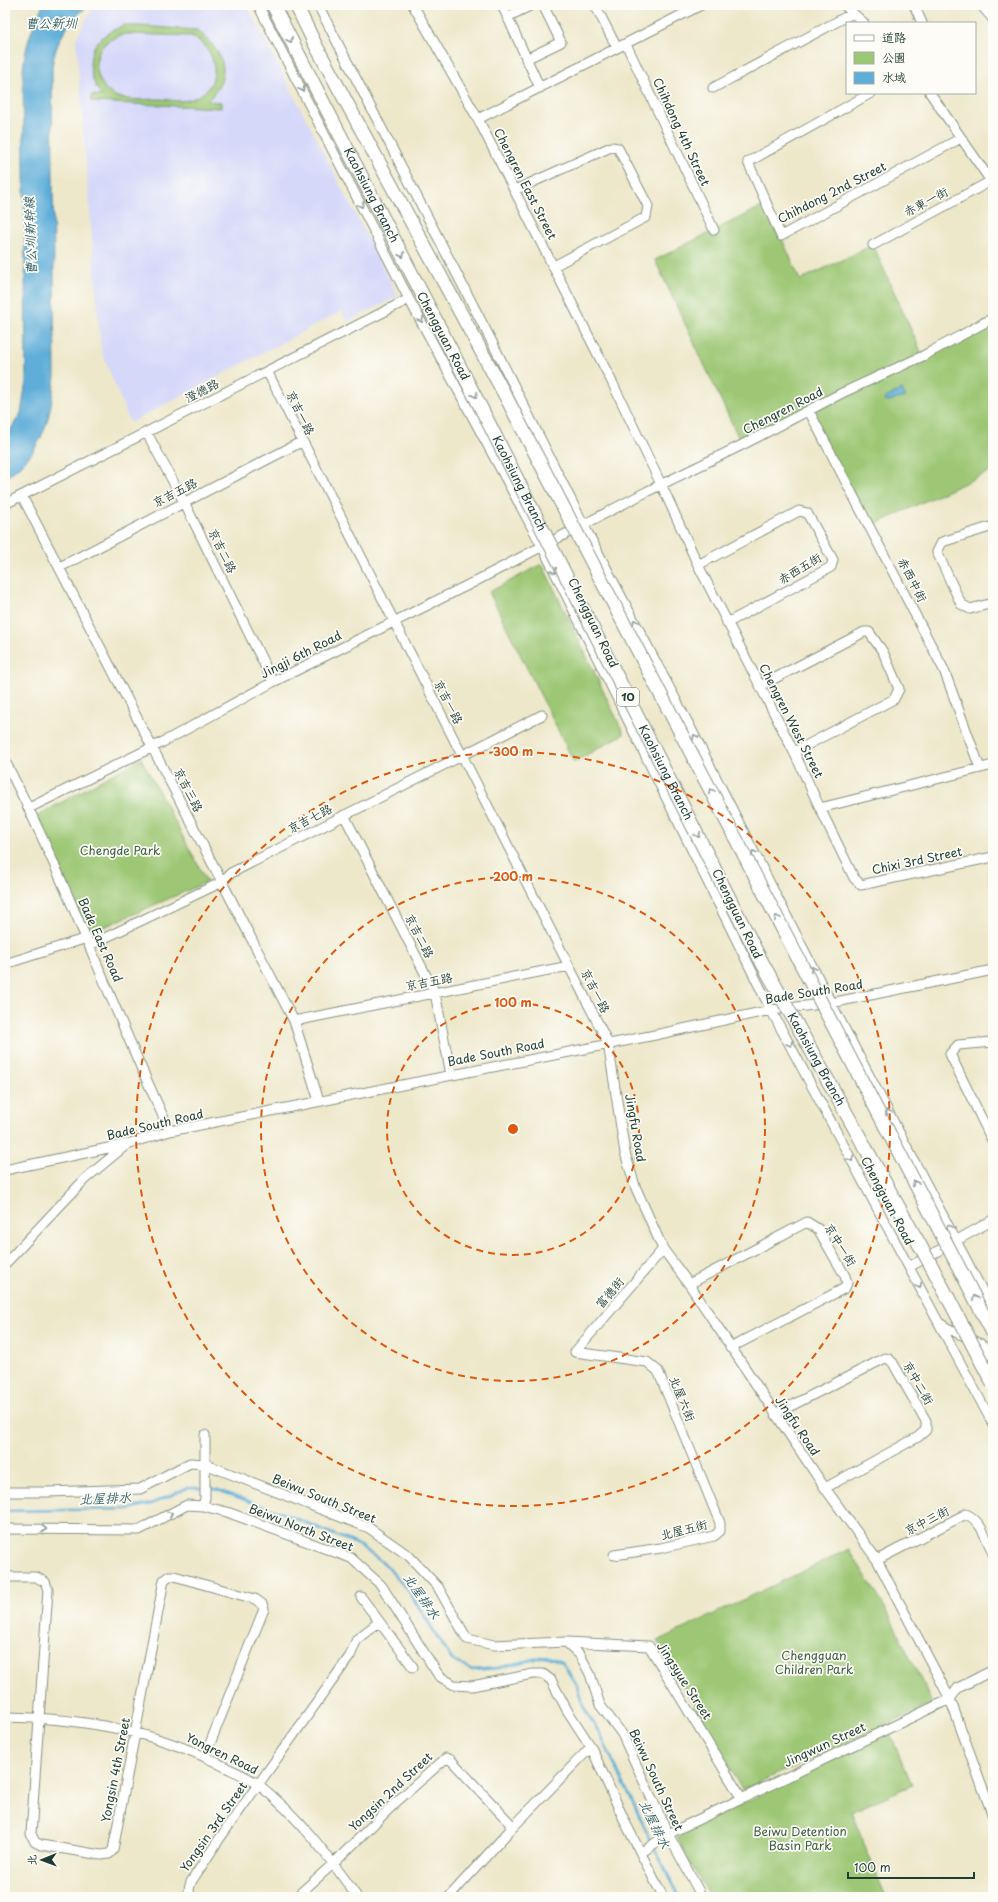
<svg xmlns="http://www.w3.org/2000/svg" width="998" height="1902" font-family="'Playpen Sans','LXGW WenKai TC',sans-serif">
<style>
.built{fill:#d5d8f9}
.green{fill:#9dc774;stroke:#5e8254;fill-rule:evenodd}
.water{fill:#5eaed9;stroke:#3e7686}
.lines{fill:none;stroke-linecap:round;stroke-linejoin:round}
.stream{stroke:#5eaed9;stroke-width:2.5}
.minor-casing{stroke:#869280;stroke-width:11}
.minor{stroke:#fff;stroke-width:9}
.highway-bridge-casing{stroke:#869280;stroke-width:15;stroke-linecap:butt}
.highway-bridge{stroke:#fff;stroke-width:13}
.oneway{stroke:#8f9e9a}
.ring{fill:none;stroke:#de580e;stroke-width:2;stroke-dasharray:7 5}
.labels{text-anchor:middle;stroke-width:3.5;stroke-linejoin:round;paint-order:stroke}
.shield{fill:#fdfcf7;stroke:#62766e;stroke-width:1}
.shield-label{font-size:11px;font-weight:bold;fill:#1f3d34}
.street-label{font-size:12px;fill:#1f3d34;stroke:#fdfcf7}
.park-label{font-size:12px;fill:#3e6044;stroke:#fdfcf7}
.water-label{font-size:13px;font-style:italic;fill:#325f66;stroke:#fdfcf7}
.centre{fill:#de580e;stroke:#fdfcf7;stroke-width:2}
.ring-label{font-size:12px;text-anchor:middle;font-weight:bold;fill:#de580e;stroke:#fdfcf7;stroke-width:3.5;stroke-linejoin:round;paint-order:stroke}
</style>
<rect width="100%" height="100%" fill="#fdfcf7"/>
<filter id="ink" filterUnits="userSpaceOnUse"><feTurbulence type="fractalNoise" baseFrequency=".025" numOctaves="2"/><feDisplacementMap in="SourceGraphic" scale="8" xChannelSelector="R" yChannelSelector="G"/><feConvolveMatrix kernelMatrix="1 2 1 2 8 2 1 2 1" color-interpolation-filters="sRGB"/></filter>
<filter id="wash" filterUnits="userSpaceOnUse"><feTurbulence type="fractalNoise" baseFrequency=".012" numOctaves="4" result="noise"/><feDisplacementMap in="SourceGraphic" scale="16" xChannelSelector="R" yChannelSelector="G"/><feGaussianBlur stdDeviation="0.9" result="paint"/><feColorMatrix in="noise" values="0 0 0 0 0 0 0 0 0 0 0 0 0 0 0 0 0 1.4 0 .05"/><feComposite in="paint" operator="in"/></filter>
<g filter="url(#wash)">
<rect width="100%" height="100%" fill="#eee8cb"/>
<path class="built" d="M101 5H247L398 296 347 322 342 311 130 423 101 350 76 39 91 11Z"/>
<path class="green" d="M124 25 197 30C223 51 235 75 207 101L221 102V108L92 102 91 95 102 96C92 84 86 62 94 47 100 36 113 30 124 25ZM127 34 192 36C218 50 224 86 194 98 184 103 171 100 161 99 148 99 133 101 121 98 104 94 95 76 97 60 98 44 113 37 127 34Z
M767 204 800 280 873 245 922 354 993 318V470L871 526 809 411 742 445 655 260Z
M542 564 624 734 574 762 489 592Z
M141 758 207 882 88 934 37 816Z
M849 1549 886 1609 933 1704 742 1790 658 1641Z
M889 1731 912 1785 851 1812 886 1897H710L676 1837Z"/>
<path class="water" d="M43 5H89C68 22 56 40 52 67L55 376C50 420 44 451 5 478V438L21 413 26 381 23 70C25 46 32 27 43 5Z
M902 389 906 397 885 402 884 399Z"/>
<g class="lines">
<path class="stream" d="M207 1488 215 1489 285 1514 357 1544 385 1564 410 1593 452 1660 472 1670 498 1668 546 1656 562 1662 577 1686 583 1706 601 1736 652 1843
M5 1511 128 1509 151 1504 187 1488H202
M654 1847 679 1897"/>
</g>
</g>
<g filter="url(#ink)">
<g class="lines">
<g class="minor-casing">
<path id="minor" d="M258 5 409 299 542 546 771 1010 993 1424
M318 5 493 344 583 524 687 721 831 1003 993 1311
M413 5 478 119
M502 5 540 88
M595 5 617 48
M701 5 478 119 613 384 667 497 698 565 794 752 820 808 993 765
M844 5 864 23
M914 5 922 23
M981 5 993 19
M507 17 532 5
M626 44 714 230
M526 59 561 42 543 5
M713 88 853 13
M871 93 748 162 781 236 961 138
M930 93 993 184
M515 190 611 147 618 148 648 206 646 217 554 266
M873 245 991 181
M267 371 608 1043 625 1153 635 1186 663 1249 689 1284 825 1488 877 1560 950 1699 993 1816
M809 411 944 670 980 768
M147 433 184 502 273 682
M22 496 294 1021 319 1101
M5 504 409 299
M993 526 942 542 937 552 961 604 970 609 993 603
M698 565 799 511 807 513 833 560 831 567 727 623
M60 567 301 442
M760 686 864 632H869L883 652 899 689 894 699 794 752
M5 761C67 881 112 1009 170 1131
M29 808 163 742 273 682 472 583 648 491 742 445 842 393 923 356 993 318
M820 808 854 878 861 885 993 857
M344 815 435 993 451 1075
M90 945 222 882 231 873 542 715
M5 964 87 938
M294 1021 569 966
M993 1042 958 1045 950 1054 993 1142
M5 1170 127 1144 170 1131 655 1035 771 1010 831 1003 993 970
M5 1264 85 1179 126 1145
M909 1267 993 1220
M689 1284 807 1222 818 1229 845 1276 847 1283 845 1288 730 1348
M941 1324C960 1338 982 1337 993 1358
M575 1352 647 1362 658 1371 720 1523V1531L714 1536 661 1548 614 1555
M575 1352 663 1249
M775 1414 885 1358 889 1359 893 1363 926 1421V1430L918 1437 825 1488
M5 1492H47L140 1489 190 1463 205 1464 369 1528 409 1556 438 1587 467 1639 494 1645 566 1642 580 1655 590 1674 600 1705 622 1734 668 1834 702 1897
M203 1506 205 1498V1435
M5 1529 139 1530 187 1505 203 1506 227 1512 351 1558 381 1585 439 1676 454 1685 472 1686 533 1674H543L551 1680 567 1710 591 1747 626 1824 663 1897
M877 1560 966 1514C981 1520 986 1539 993 1553
M5 1577H36L45 1582 48 1590 31 1834 35 1842 41 1845 101 1855 109 1854 113 1850 164 1580 169 1576H174L255 1599 262 1604 264 1609 205 1756
M361 1597 413 1667
M566 1642 649 1646 742 1799
M5 1717C82 1718 159 1731 227 1768 238 1773 250 1778 259 1785 298 1816 329 1856 357 1897
M641 1853 668 1834 950 1699 958 1688 993 1670
M190 1897 189 1889 191 1882 220 1838 350 1656 357 1639 379 1622
M296 1897 334 1863 394 1804 446 1758 451 1760 509 1822 511 1829
M449 1897 511 1829 591 1747"/>
</g>
<use href="#minor" class="minor"/>
<g class="highway-bridge-casing">
<g id="highway-bridge">
<path id="s1" d="M273 5 482 410 759 957 932 1267 993 1384"/>
<path d="M296 5 316 46 505 395 993 1333"/>
</g>
</g>
<use href="#highway-bridge" class="highway-bridge"/>
</g>
<defs><path id="oneway-chevron" d="M-2-3.5L2.5 0L-2 3.5" fill="none" stroke-width="1.6" stroke-linecap="round" stroke-linejoin="round"/></defs>
<g class="oneway">
<use href="#oneway-chevron" transform="translate(290 40) rotate(63)"/>
<use href="#oneway-chevron" transform="translate(302 89) rotate(63)"/>
<use href="#oneway-chevron" transform="translate(361 205) rotate(63)"/>
<use href="#oneway-chevron" transform="translate(402 255) rotate(63)"/>
<use href="#oneway-chevron" transform="translate(421 320) rotate(62)"/>
<use href="#oneway-chevron" transform="translate(475 395) rotate(63)"/>
<use href="#oneway-chevron" transform="translate(554 571) rotate(64)"/>
<use href="#oneway-chevron" transform="translate(635 622) rotate(-118)"/>
<use href="#oneway-chevron" transform="translate(695 737) rotate(-117)"/>
<use href="#oneway-chevron" transform="translate(711 791) rotate(-118)"/>
<use href="#oneway-chevron" transform="translate(698 835) rotate(63)"/>
<use href="#oneway-chevron" transform="translate(754 853) rotate(-117)"/>
<use href="#oneway-chevron" transform="translate(777 918) rotate(-118)"/>
<use href="#oneway-chevron" transform="translate(813 969) rotate(-117)"/>
<use href="#oneway-chevron" transform="translate(790 1044) rotate(62)"/>
<use href="#oneway-chevron" transform="translate(888 1112) rotate(-118)"/>
<use href="#oneway-chevron" transform="translate(851 1159) rotate(62)"/>
<use href="#oneway-chevron" transform="translate(915 1183) rotate(-117)"/>
<use href="#oneway-chevron" transform="translate(949 1227) rotate(-118)"/>
<use href="#oneway-chevron" transform="translate(919 1286) rotate(62)"/>
<use href="#oneway-chevron" transform="translate(975 1298) rotate(-118)"/>
<use href="#oneway-chevron" transform="translate(170 1514) rotate(-27)"/>
<use href="#oneway-chevron" transform="translate(44 1529)"/>
</g>
</g>
<g class="ring">
<circle cx="513" cy="1129" r="126"/>
<circle cx="513" cy="1129" r="252"/>
<circle cx="513" cy="1129" r="377"/>
</g>
<g class="labels">
<rect class="shield" x="617" y="688" width="22" height="18" rx="3"/>
<g class="shield-label">
<text x="628" y="701">10</text>
</g>
<g class="street-label">
<text transform="translate(681 132) rotate(65)" y="4">Chihdong 4th Street</text>
<text transform="translate(525 184) rotate(63)" y="4">Chengren East Street</text>
<text transform="translate(832 193) rotate(-27)" y="4">Chihdong 2nd Street</text>
<text dy="4" stroke="none"><textPath href="#s1" startOffset="214">Kaohsiung Branch</textPath></text>
<text transform="translate(926 202) rotate(-28)" y="4">赤東一街</text>
<text transform="translate(443 336) rotate(62)" y="4">Chengguan Road</text>
<text transform="translate(202 391) rotate(-27)" y="4">澄德路</text>
<text transform="translate(783 411) rotate(-27)" y="4">Chengren Road</text>
<text transform="translate(300 413) rotate(64)" y="4">京吉一路</text>
<text dy="4" stroke="none"><textPath href="#s1" startOffset="538">Kaohsiung Branch</textPath></text>
<text transform="translate(175 493) rotate(-27)" y="4">京吉五路</text>
<text transform="translate(222 551) rotate(64)" y="4">京吉二路</text>
<text transform="translate(800 569) rotate(-31)" y="4">赤西五街</text>
<text transform="translate(912 580) rotate(63)" y="4">赤西中街</text>
<text transform="translate(593 623) rotate(64)" y="4">Chengguan Road</text>
<text transform="translate(301 655) rotate(-27)" y="4">Jingji 6th Road</text>
<text transform="translate(448 702) rotate(63)" y="4">京吉一路</text>
<text transform="translate(791 721) rotate(63)" y="4">Chengren West Street</text>
<text dy="4" stroke="none"><textPath href="#s1" startOffset="862">Kaohsiung Branch</textPath></text>
<text transform="translate(188 790) rotate(63)" y="4">京吉三路</text>
<text transform="translate(310 819) rotate(-27)" y="4">京吉七路</text>
<text transform="translate(917 861) rotate(-12)" y="4">Chixi 3rd Street</text>
<text transform="translate(737 914) rotate(64)" y="4">Chengguan Road</text>
<text transform="translate(419 936) rotate(63)" y="4">京吉二路</text>
<text transform="translate(100 940) rotate(66)" y="4">Bade East Road</text>
<text transform="translate(429 982) rotate(-11)" y="4">京吉五路</text>
<text transform="translate(595 991) rotate(63)" y="4">京吉一路</text>
<text transform="translate(814 992) rotate(-9)" y="4">Bade South Road</text>
<text transform="translate(496 1053) rotate(-11)" y="4">Bade South Road</text>
<text dy="4" stroke="none"><textPath href="#s1" startOffset="1186">Kaohsiung Branch</textPath></text>
<text transform="translate(155 1125) rotate(-13)" y="4">Bade South Road</text>
<text transform="translate(635 1128) rotate(80)" y="4">Jingfu Road</text>
<text transform="translate(887 1201) rotate(62)" y="4">Chengguan Road</text>
<text transform="translate(840 1245) rotate(58)" y="4">京中一街</text>
<text transform="translate(610 1293) rotate(-50)" y="4">富德街</text>
<text transform="translate(918 1383) rotate(60)" y="4">京中二街</text>
<text transform="translate(682 1399) rotate(68)" y="4">北屋六街</text>
<text transform="translate(797 1426) rotate(56)" y="4">Jingfu Road</text>
<text transform="translate(324 1499) rotate(22)" y="4">Beiwu South Street</text>
<text transform="translate(927 1521) rotate(-27)" y="4">京中三街</text>
<text transform="translate(301 1528) rotate(21)" y="4">Beiwu North Street</text>
<text transform="translate(684 1530) rotate(-14)" y="4">北屋五街</text>
<text transform="translate(684 1681) rotate(57)" y="4">Jingsyue Street</text>
<text transform="translate(825 1745) rotate(-25)" y="4">Jingwun Street</text>
<text transform="translate(222 1754) rotate(26)" y="4">Yongren Road</text>
<text transform="translate(116 1770) rotate(-79)" y="4">Yongsin 4th Street</text>
<text transform="translate(656 1780) rotate(65)" y="4">Beiwu South Street</text>
<text transform="translate(391 1792) rotate(-43)" y="4">Yongsin 2nd Street</text>
<text transform="translate(214 1827) rotate(-55)" y="4">Yongsin 3rd Street</text>
</g>
<g class="park-label">
<text x="120" y="855">Chengde Park</text>
<text x="814" y="1660">Chengguan<tspan x="814" dy="14">Children Park</tspan></text>
<text x="800" y="1836">Beiwu Detention<tspan x="800" dy="14">Basin Park</tspan></text>
</g>
<g class="water-label">
<text x="51" y="28">曹公新圳</text>
<text transform="translate(30 236) rotate(-92)" y="5">曹公圳新幹線</text>
<text transform="translate(105 1498) rotate(-2)" y="5">北屋排水</text>
<text transform="translate(422 1596) rotate(55)" y="5">北屋排水</text>
<text transform="translate(655 1824) rotate(64)" y="5">北屋排水</text>
</g>
</g>
<circle cx="513" cy="1129" r="6" class="centre"/>
<g class="ring-label">
<text x="513" y="756">300 m</text>
<text x="513" y="881">200 m</text>
<text x="513" y="1007">100 m</text>
</g>
<rect width="998" height="1902" fill="none" stroke="#fdfcf7" stroke-width="20"/>
<rect x="846" y="22" width="130" height="72" fill="#fdfcf7" stroke="#a4b0a9"/>
<rect x="854" y="35" width="20" height="6" fill="#ffffff" stroke="#a4b0a9"/>
<text x="882" y="42" font-size="12" fill="#1f3d34">道路</text>
<rect x="854" y="52" width="20" height="12" fill="#9dc774" stroke="#a4b0a9"/>
<text x="882" y="62" font-size="12" fill="#1f3d34">公園</text>
<rect x="854" y="72" width="20" height="12" fill="#5eaed9" stroke="#a4b0a9"/>
<text x="882" y="82" font-size="12" fill="#1f3d34">水域</text>
<g transform="translate(42 1860) rotate(269)" stroke="#fdfcf7" stroke-width="3" paint-order="stroke">
<path d="M0-3L7 15L0 10L-7 15Z" fill="#1f3d34"/>
<text y="-6" font-size="11" font-weight="bold" text-anchor="middle" fill="#1f3d34">北</text>
</g>
<path d="M848 1872v6h126v-6" fill="none" stroke="#1f3d34" stroke-width="2"/>
<text x="854" y="1872" font-size="12" fill="#1f3d34" stroke="#fdfcf7" stroke-width="3" paint-order="stroke">100 m</text>
</svg>
